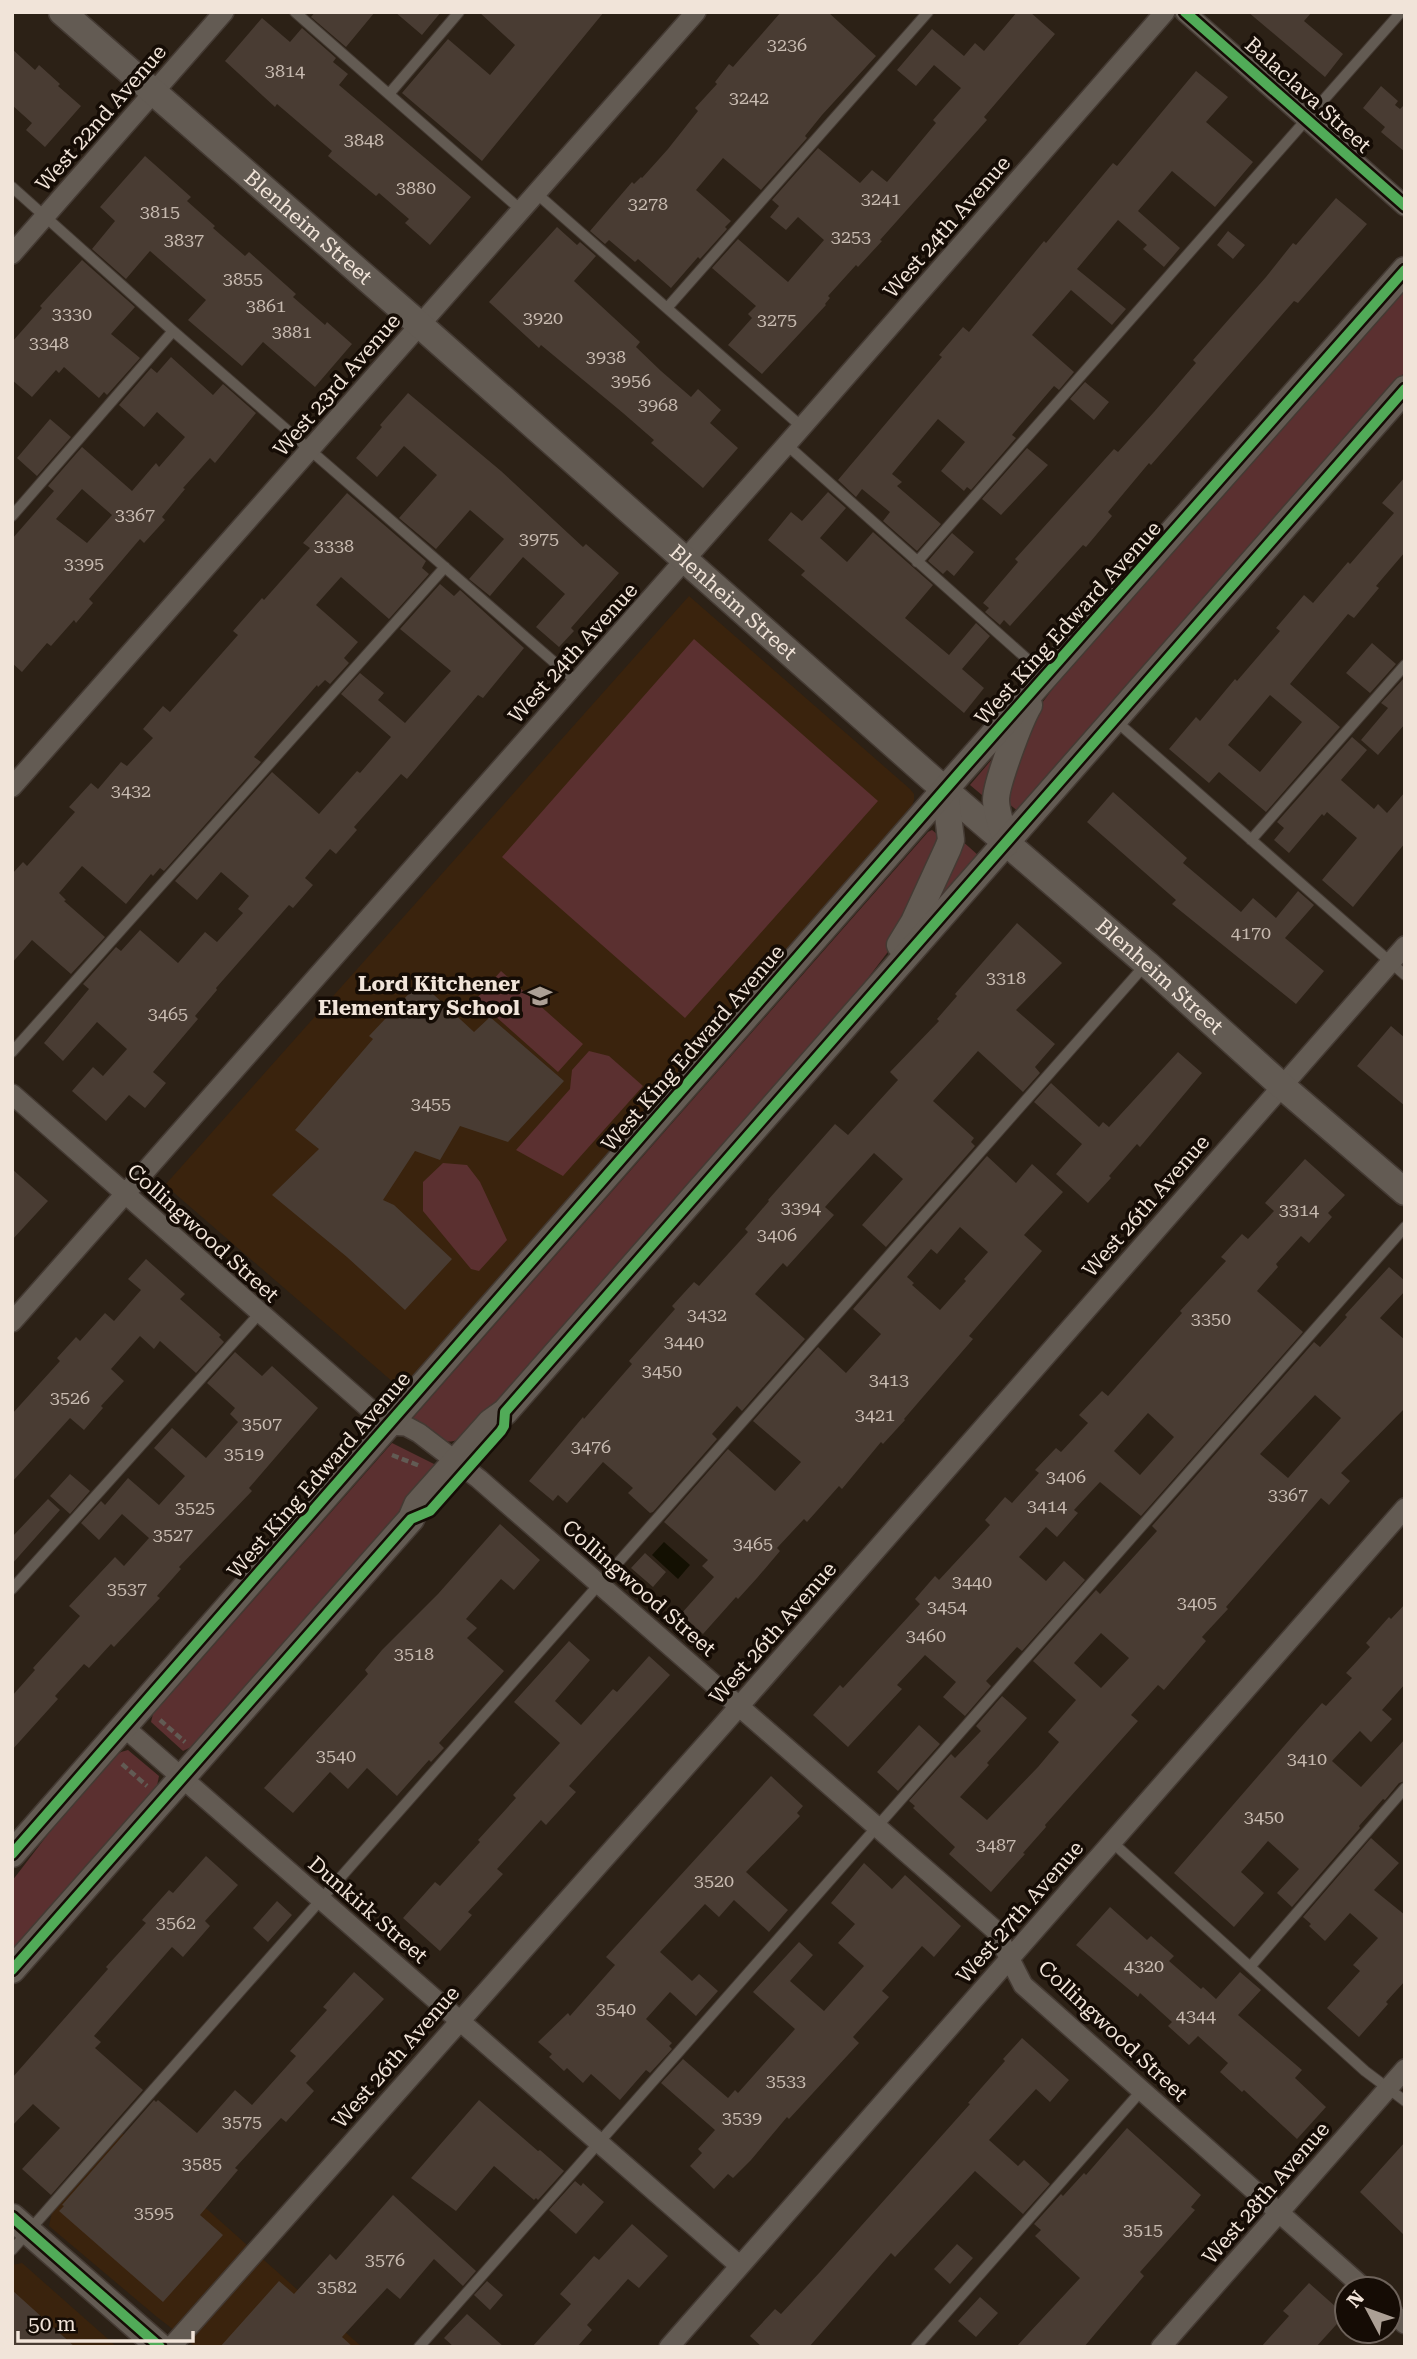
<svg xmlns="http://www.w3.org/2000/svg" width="1417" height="2359" font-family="'Roboto Serif',serif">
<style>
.built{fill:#3a230d}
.green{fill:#5b3030}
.water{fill:#131002}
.building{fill:#493c33;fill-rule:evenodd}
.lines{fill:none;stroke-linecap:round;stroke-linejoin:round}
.lane-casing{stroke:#443a33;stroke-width:12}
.street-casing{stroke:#443a33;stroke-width:22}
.secondary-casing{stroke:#443a33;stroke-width:29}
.path{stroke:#625b54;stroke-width:4.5;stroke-dasharray:7 3.5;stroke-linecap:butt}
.lane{stroke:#635b53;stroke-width:10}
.street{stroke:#635b53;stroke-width:19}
.secondary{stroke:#635b53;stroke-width:26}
.cycleway-casing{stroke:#150c05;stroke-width:15}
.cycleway{stroke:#51ab58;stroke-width:10}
.labels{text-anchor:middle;stroke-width:7;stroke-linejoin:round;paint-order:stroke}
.number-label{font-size:18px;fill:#c7bab0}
.street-label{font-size:21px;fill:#f1e4d9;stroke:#150c05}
.poi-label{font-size:21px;font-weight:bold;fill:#f1e4d9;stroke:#150c05;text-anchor:end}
</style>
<rect width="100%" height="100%" fill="#2c2116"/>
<path class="built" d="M689 596 910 789 914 794V800L912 806 401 1389 165 1185Z
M122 2133 247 2245 362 2347H196L157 2317 49 2226 52 2212Z
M22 2263 117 2347H12V2265Z"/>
<path class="green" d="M1405 290V372L1019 812 1003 799 1033 715 1057 683Z
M694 639 878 801 685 1018 502 857Z
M1004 745 989 801 970 785Z
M932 830 943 839 903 932 849 1003 471 1430C445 1454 436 1436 412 1419L928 832Z
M960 839 979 856 934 907Z
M501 971 583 1044 558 1072 476 999Z
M589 1051 609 1056 643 1086 563 1176 516 1150 570 1089 572 1070Z
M443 1163 467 1165 480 1182 507 1240 479 1271 471 1269 423 1211V1182Z
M392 1443 440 1467 191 1747 183 1751 151 1722 153 1714Z
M128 1750 159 1776 157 1786 12 1951V1881L62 1816 109 1761 121 1752Z"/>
<path class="water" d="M664 1542 690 1565 678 1579 652 1555Z"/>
<path class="building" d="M315 12H375L346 47 311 17Z
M395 12H441L422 35Z
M479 12H604L482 161 402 93 448 39 490 75 515 45Z
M781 12H828L876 56 822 115 805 136 807 138 761 190 723 158 696 190 731 221 725 227 727 229 700 259 698 257 671 288 638 259 635 262 609 240 605 244 590 231 632 182 634 184 641 177 642 178 668 149 698 111 695 108 717 84 715 82 729 64 733 67Z
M1017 12H1030L1055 34 984 117 987 120 880 240 882 241 858 267 856 265 828 296 830 298 825 304 826 305 762 374 728 345 752 318 748 314 756 306 712 268 738 239 788 282 824 240 798 217 786 230 770 217 779 206 772 200 818 148 860 183 872 170 887 182 936 123 933 120 961 88 934 65 916 86 897 70 932 29 964 56 975 43 984 51Z
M1248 12H1312L1304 21 1343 54 1325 77Z
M262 18 290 42 302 28 336 58 333 62 348 74 339 85 471 197 430 245 405 223 409 219 379 193 376 196 328 156 332 151 277 104 275 107 225 61Z
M12 49 35 70 39 65 60 84 58 86 81 106 45 147 26 130 32 123 12 105Z
M1196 71 1228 97 1206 122 1253 162 1215 207 1172 171 1138 211 1180 248 1164 267 1143 249 1147 245 1118 220 1077 269 1126 309 1112 325 1071 290 1032 335 1074 372 1059 390 1054 386 1012 435 1016 438 971 490 967 487 964 491 941 471 965 442 938 419 892 474 902 482 897 486 941 524 917 551 883 521 890 512 862 489 856 497 838 480 942 357 939 355 963 327 969 332 1044 241 1046 243 1113 163 1117 166Z
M1381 86 1398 101 1395 105 1400 109 1405 104V152L1381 132 1385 127 1363 108Z
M145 156 191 197 187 201 215 226 213 228 245 256 249 252 296 294 293 297 325 325 327 322 352 344 315 387 263 342 242 366 188 320 206 300 150 251 126 279 92 249 115 221 100 207Z
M1336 198 1367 224 1298 303 1294 301 1151 465 1149 463 1108 512 1112 516 1086 547 1083 545 1010 626 1004 620 1000 625 985 612 989 608 983 603 1018 562 1015 559 1114 449 1118 452 1154 412 1196 363 1193 360 1266 277 1293 243 1296 245Z
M557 227 577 245 580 242 596 256 574 281 640 342 636 347 661 371 691 397 698 389 721 410 710 423 738 448 703 488 651 443 654 440 623 413 541 345 539 348 489 302Z
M1228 231 1245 245 1233 259 1217 245Z
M82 260 135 307 111 334 140 358 107 395 104 392 99 398 64 367 59 373 56 370 32 397 12 380V342L42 308 40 306Z
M171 357 213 395 223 384 256 413 215 463 210 458 183 488 185 489 162 517 165 520 144 543 140 539 89 599 93 603 76 623 74 620 51 646 47 643 22 672 12 663V539L54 491 48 486 82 447 132 491 156 463 159 467 185 437 157 412 144 427 119 405 151 368 157 373ZM82 489 112 515 87 543 56 519Z
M1085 382 1109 402 1094 420 1070 399Z
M408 393 501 471 583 547 586 544 619 573 571 628 574 631 559 647 536 627 565 594 523 557 490 596 469 579 504 539 470 510 436 549 399 518 437 475 404 446 377 477 356 458 382 427 380 425Z
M50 419 71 437 37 476 17 458Z
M1027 448 1048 465 1001 515 982 499Z
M1405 477V552L1376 586 1379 588 1354 618 1348 614 1290 684 1340 727 1266 812 1219 772 1209 783 1169 749 1196 717 1200 721 1235 679 1237 681 1280 631 1276 628 1304 595 1313 603 1348 562 1350 564 1394 513 1382 503ZM1270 695 1302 722 1260 772 1228 745Z
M828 492 846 508 820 538 847 562 873 532 933 585 905 618 949 655 976 623 990 636 962 669 984 688 964 713 801 575 805 571 768 540 791 512 802 521Z
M347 493 426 561 422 568 429 574 389 619 341 577 316 605 358 642 344 658 349 663 330 684 325 680 318 687 317 685 254 757 261 762 164 871 160 868 153 876 151 874 126 904 82 866 59 893 66 900 64 901 105 937 71 974 32 940 12 963V874L23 862 27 866 75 812 69 807 91 783 98 789 121 762 127 766 153 738 143 729 163 706 170 712 238 635 233 631 262 598 264 600 310 548 303 543Z
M952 533 974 552 954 576 947 570 943 574 928 561Z
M440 584 454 596 460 590 524 648 483 698 478 695 407 779 401 774 354 827 357 830 336 854 330 849 305 878 313 885 293 908 289 905 216 988 217 990 195 1016 198 1019 153 1072 166 1083 145 1108 129 1095 106 1121 72 1091 93 1067 103 1076 127 1049 97 1022 63 1061 44 1043 89 989 83 984 116 947 121 951 140 930 178 963 205 932 217 942 243 913 238 909 249 896 221 872 197 900 175 881 272 772 319 814 357 771 360 773 391 737 341 694 360 673 384 693 378 700 405 723 451 671 400 629Z
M1372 643 1396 664 1370 693 1346 673Z
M1405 677V724L1378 755 1361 740 1388 708 1381 703Z
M1352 737 1367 750 1341 780 1374 809 1378 804 1387 813 1405 792V843L1353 907 1322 880 1357 838 1327 812 1324 816 1322 814 1289 853 1274 840 1284 828 1277 822Z
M1113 792 1187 858 1183 863 1241 912 1253 898 1276 918 1298 891 1314 905 1285 938 1324 971 1296 1004 1172 904 1176 900 1087 822Z
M1017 923 1062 963 1016 1010 1055 1044 1035 1067 1040 1073 1023 1092 978 1051 933 1101 974 1138 971 1142 975 1146 886 1247 862 1225 903 1179 874 1153 825 1207 834 1215 787 1267 783 1263 755 1294 805 1339 742 1411 737 1406 712 1434 717 1439 653 1512 650 1513 628 1493 633 1488 603 1462 567 1503 558 1495 553 1501 529 1481 583 1417 584 1419 632 1364 629 1361 675 1309 672 1306 694 1282 699 1286 748 1232 745 1229 769 1201 768 1200 835 1124 848 1135 898 1080 890 1072 939 1021 937 1019 957 996 955 994Z
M420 982 474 1032 490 1017 564 1081 508 1142 460 1126 440 1160 415 1151 383 1200 394 1205 452 1259 405 1310 347 1257 272 1195 319 1149 295 1130 373 1039 369 1036Z
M1391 1026 1405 1038V1106L1357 1066Z
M1178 1052 1202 1073 1140 1147 1137 1144 1109 1176 1111 1178 1088 1203 1056 1174 1082 1144 1034 1102 1051 1083 1099 1127 1103 1122 1109 1127Z
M987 1156 1016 1183 1032 1164 1063 1192 1024 1235 1042 1251 969 1336 973 1339 904 1419 905 1420 883 1444 881 1442 842 1489 839 1486 807 1522 804 1519 777 1548 780 1551 757 1578 738 1599 736 1597 703 1634 681 1614 714 1577 702 1566 708 1560 664 1522 728 1449 775 1491 801 1462 753 1421 818 1347 846 1373 881 1334 853 1309ZM960 1227 988 1252 964 1279 966 1281 940 1310 912 1285 914 1283 907 1277 931 1249 937 1254Z
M1305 1159 1345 1195 1328 1213 1332 1217 1309 1243 1301 1236 1276 1264 1278 1267 1257 1291 1303 1332 1141 1516 1100 1482 1074 1510 1078 1513 1057 1537 1046 1527 1019 1557 1046 1581 1064 1561 1085 1580 1022 1651 1017 1647 986 1681 991 1686 965 1716 943 1697 956 1682 925 1655 897 1685 902 1689 848 1747 813 1715 840 1685 843 1688 920 1604 915 1599 935 1576 939 1580 990 1525 985 1520 1005 1497 1012 1503 1039 1473 1035 1470 1056 1448 1061 1452 1088 1423 1079 1415 1102 1391 1108 1396 1182 1313 1180 1311 1226 1261 1221 1257 1242 1234 1248 1239 1274 1211 1265 1203ZM1148 1413 1174 1437 1140 1475 1114 1451Z
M12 1169 48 1201 12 1240Z
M146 1259 185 1294 180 1299 221 1335 219 1337 224 1342 196 1373 160 1341 154 1349 140 1336 111 1369 124 1381 101 1406 103 1408 84 1430 70 1418 12 1482V1414L60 1361 57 1358 76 1337 80 1341 105 1313 114 1321 141 1290 128 1279Z
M1389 1267 1405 1281V1291L1380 1318 1405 1340V1408L1341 1473 1350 1481 1329 1505 1321 1498 1226 1607 1228 1609 1202 1637 1206 1641 1164 1690 1158 1685 1131 1715 1138 1721 1045 1825 1046 1827 1023 1853 1025 1854 991 1892 949 1854 955 1847 913 1808 915 1806 909 1801 951 1754 955 1758 981 1731 976 1726 1002 1696 1027 1718 987 1763 989 1765 960 1797 987 1820 1038 1767 1059 1742 1048 1732 1076 1700 1033 1661 1096 1590 1100 1594 1157 1531 1152 1526 1314 1342 1320 1347 1347 1317 1345 1315ZM1315 1395 1341 1418 1288 1478 1260 1454ZM1101 1633 1129 1658 1101 1688 1074 1663Z
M235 1352 262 1376 272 1366 318 1408 249 1488 252 1491 179 1567 181 1569 157 1596 160 1598 114 1647 111 1644 89 1668 84 1664 55 1696 58 1699 12 1750V1696L35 1670 33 1668 80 1616 69 1606 115 1557 124 1566 149 1538 122 1514 99 1540 81 1523 101 1501 105 1505 128 1478 159 1505 185 1476 154 1448 172 1428 206 1458 238 1422 230 1414 235 1408 207 1383Z
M70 1474 90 1491 70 1514 50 1496Z
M48 1499 60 1510 12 1564V1537Z
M500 1524 540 1560 514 1590 501 1579 466 1619 477 1628 467 1638 504 1671 439 1743 444 1748 431 1762 429 1760 397 1796 367 1768 348 1789 330 1772 293 1813 264 1788 368 1674 365 1670 382 1650 438 1594Z
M645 1553 666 1572 653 1587 631 1568Z
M1405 1604V1684L1382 1710 1392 1719 1371 1742 1360 1731 1332 1761 1361 1787 1405 1739V1781L1399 1783 1385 1800 1383 1799 1359 1826 1360 1828 1292 1907 1277 1893 1299 1869 1268 1841 1241 1872 1264 1893 1234 1927 1174 1873 1298 1730 1322 1703 1326 1706 1352 1678 1346 1673 1370 1647 1366 1643 1389 1617 1391 1619Z
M569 1641 590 1660 555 1701 581 1725 613 1689 617 1692 649 1656 670 1675 569 1786 576 1792 546 1825 541 1820 497 1869 503 1874 468 1912 472 1915 440 1951 403 1918 435 1882 440 1886 480 1842 478 1840 516 1798 513 1795 560 1743 514 1702Z
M919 1725 940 1744 898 1791 877 1772Z
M771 1776 803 1806 797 1813 800 1816 746 1872 788 1910 769 1932 734 1900 719 1917 705 1904 660 1952 692 1981 699 1974 718 1991 696 2016 670 1992 646 2019 672 2043 669 2046 672 2049 650 2073 646 2070 620 2100 591 2074 583 2083 567 2068 564 2071 549 2057 552 2054 538 2042 568 2013 570 2016 615 1965 606 1957Z
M1371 1838 1399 1863 1374 1890 1405 1915V1981L1386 2002 1388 2004 1359 2037 1327 2008 1360 1971 1353 1965 1378 1938 1350 1913 1325 1941 1309 1926 1311 1924 1303 1917Z
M206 1856 238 1885 205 1921 210 1926 183 1957 172 1947 94 2036 101 2042 95 2048 143 2090 51 2195 22 2169 60 2128 33 2104 12 2126V2078L108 1969 106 1967 146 1923 142 1920 169 1890 173 1893Z
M864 1863 892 1889 905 1875 961 1926 934 1957 922 1946 882 1991 889 1997 853 2037 859 2043 789 2119 787 2117 751 2160 733 2178 728 2174 714 2189 690 2166 702 2153 698 2149 715 2130 661 2083 683 2059 728 2098 735 2090 738 2093 795 2029 753 1992 799 1942 813 1955 790 1981 824 2011 864 1966 838 1943 855 1924 831 1903Z
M277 1901 292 1915 268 1942 253 1928Z
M1110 1907 1147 1940 1151 1936 1174 1956 1169 1961 1201 1989 1203 1987 1216 1999 1240 1972 1261 1990 1238 2015 1302 2070 1295 2078 1326 2107 1297 2139 1244 2090 1242 2092 1220 2072 1228 2063 1198 2036 1189 2045 1168 2026 1172 2022 1140 1993 1138 1997 1076 1945Z
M354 1972 384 1999 306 2083 314 2091 286 2122 281 2118 235 2168 238 2170 200 2215 223 2235 163 2302 59 2211 64 2206 62 2205 154 2100 156 2102 158 2100 197 2133 235 2090 252 2105 296 2056 290 2051 327 2010 323 2007Z
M1022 2038 1069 2080 1050 2102 1036 2089 989 2140 1018 2166 1024 2160 1050 2184 1023 2214 975 2171 895 2257 891 2253 809 2347H762L750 2336 775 2309 781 2314 820 2272 970 2104 968 2103 1005 2061 1003 2059Z
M479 2100 538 2151 540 2150 564 2171 538 2200 536 2198 534 2200 494 2166 456 2211 411 2178Z
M1127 2128 1201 2195 1191 2207 1195 2210 1140 2272 1144 2276 1084 2347H1016L1080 2278 1035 2236 1041 2230 1034 2224 1061 2194 1063 2196 1084 2173 1086 2175Z
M1405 2142V2236L1360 2192Z
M575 2181 581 2186 583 2183 604 2202 576 2234 549 2210Z
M393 2195 476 2271 463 2286 434 2259 400 2299 387 2288 342 2337 353 2347H220L279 2281 294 2294 330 2254 336 2260Z
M632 2224 668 2256 639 2288 628 2279 587 2325 592 2330 577 2347H532L571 2304 560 2294 594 2256 599 2260Z
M957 2244 973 2258 950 2284 934 2269Z
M487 2281 503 2295 490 2310 474 2295Z
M1309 2283 1345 2315 1316 2347H1261L1289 2316 1283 2311Z
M12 2290 75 2347H12Z
M980 2297 998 2313 976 2337 958 2321Z
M467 2314 504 2347H454L444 2338Z"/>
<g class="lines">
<g class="lane-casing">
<path id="lane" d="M295 12 521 210
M389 94 459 12
M12 187 173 331 577 682
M536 193 802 427
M667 308 928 12
M787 445 1045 675
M12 516 173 331
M917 562 1401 12
M1116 721 1405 975
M1251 840 1405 665
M12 1052 445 567
M12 1589 259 1314
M1112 1842 1365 2071 1405 2101
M1250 1967 1405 1788
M12 2250 1146 964
M419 2347 1405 1227
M916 2347 1142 2090"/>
</g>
<g class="street-casing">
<path id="street" d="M1185 12 1405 206
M12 254 224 12
M12 787 696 12
M12 1094 388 1425 406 1426 419 1433 479 1479 995 1930 1023 1985 1365 2289
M12 1322 802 427 1165 12
M124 1727 740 2266
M1389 2310 1405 2324
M171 2347 721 1727 1405 946
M669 2347 1405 1508
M1161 2347 1405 2069"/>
</g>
<g class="secondary-casing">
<g id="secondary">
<path id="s1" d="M62 12 420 325 930 777 1147 964 1282 1086 1405 1192"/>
<path d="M1007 843C1003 830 996 813 996 800 996 784 1020 720 1029 705"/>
<path d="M900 945 914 922 948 848 951 840 945 790"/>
<path d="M12 1854 962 770 1405 270"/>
<path d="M12 1970 411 1519 417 1505 491 1422 505 1412 1405 389"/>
<path d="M12 2217 160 2347"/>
</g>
</g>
<path class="path" d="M392 1455 420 1466
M160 1720 185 1742
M122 1764 147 1786"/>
<use href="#lane" class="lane"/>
<use href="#street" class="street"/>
<use href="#secondary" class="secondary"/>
<g class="cycleway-casing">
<path id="cycleway" d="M1185 12 1405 206
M12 1854 962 770 1405 270
M12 1970 411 1519 430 1511 501 1431 504 1426 505 1412 1405 389
M12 2217 160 2347"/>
</g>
<use href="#cycleway" class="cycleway"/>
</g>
<defs>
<g id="school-bare" transform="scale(1.89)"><path d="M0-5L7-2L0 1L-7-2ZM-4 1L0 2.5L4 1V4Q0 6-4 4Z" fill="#aca095" stroke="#150c05" stroke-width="2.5" paint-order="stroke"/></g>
</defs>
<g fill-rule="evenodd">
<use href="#school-bare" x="540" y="996"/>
</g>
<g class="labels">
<g class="number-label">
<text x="787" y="51">3236</text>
<text x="285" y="77">3814</text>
<text x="749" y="104">3242</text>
<text x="364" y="146">3848</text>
<text x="416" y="194">3880</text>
<text x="881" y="205">3241</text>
<text x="648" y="210">3278</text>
<text x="160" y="218">3815</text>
<text x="851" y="243">3253</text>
<text x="184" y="246">3837</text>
<text x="243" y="285">3855</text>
<text x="266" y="312">3861</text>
<text x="72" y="320">3330</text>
<text x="543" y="324">3920</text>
<text x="777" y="326">3275</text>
<text x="292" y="338">3881</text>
<text x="49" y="349">3348</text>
<text x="606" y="363">3938</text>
<text x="631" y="387">3956</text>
<text x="658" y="411">3968</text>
<text x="135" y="521">3367</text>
<text x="539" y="545">3975</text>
<text x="334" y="552">3338</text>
<text x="84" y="570">3395</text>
<text x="131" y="797">3432</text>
<text x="1251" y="939">4170</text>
<text x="1006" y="984">3318</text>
<text x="168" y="1020">3465</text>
<text x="431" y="1110">3455</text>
<text x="801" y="1214">3394</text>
<text x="1299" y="1216">3314</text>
<text x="777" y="1241">3406</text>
<text x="707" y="1321">3432</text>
<text x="1211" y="1325">3350</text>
<text x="684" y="1348">3440</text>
<text x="662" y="1377">3450</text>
<text x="889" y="1386">3413</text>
<text x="70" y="1404">3526</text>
<text x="875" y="1421">3421</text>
<text x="262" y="1430">3507</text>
<text x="591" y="1453">3476</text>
<text x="244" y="1460">3519</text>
<text x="1066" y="1483">3406</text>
<text x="1288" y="1501">3367</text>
<text x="1047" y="1512">3414</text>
<text x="195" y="1514">3525</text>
<text x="173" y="1541">3527</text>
<text x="753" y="1550">3465</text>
<text x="972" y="1588">3440</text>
<text x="127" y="1595">3537</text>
<text x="1197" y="1609">3405</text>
<text x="947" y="1613">3454</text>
<text x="926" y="1642">3460</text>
<text x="414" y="1660">3518</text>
<text x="336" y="1762">3540</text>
<text x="1307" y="1765">3410</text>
<text x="1264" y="1823">3450</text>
<text x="996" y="1851">3487</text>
<text x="714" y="1887">3520</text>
<text x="176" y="1929">3562</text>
<text x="1144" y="1972">4320</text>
<text x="616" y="2015">3540</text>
<text x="1196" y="2022">4344</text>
<text x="786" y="2087">3533</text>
<text x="742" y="2124">3539</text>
<text x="242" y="2128">3575</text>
<text x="202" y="2170">3585</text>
<text x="154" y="2219">3595</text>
<text x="1143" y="2236">3515</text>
<text x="385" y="2266">3576</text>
<text x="337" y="2293">3582</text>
</g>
<g class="street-label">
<text transform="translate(1308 95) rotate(42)" y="7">Balaclava Street</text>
<text transform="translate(101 118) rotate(-49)" y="7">West 22nd Avenue</text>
<text dy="7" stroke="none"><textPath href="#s1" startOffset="327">Blenheim Street</textPath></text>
<text transform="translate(947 227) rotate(-49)" y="7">West 24th Avenue</text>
<text transform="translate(337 385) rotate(-49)" y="7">West 23rd Avenue</text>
<text dy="7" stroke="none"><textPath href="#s1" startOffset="894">Blenheim Street</textPath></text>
<text transform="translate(1068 623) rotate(-48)" y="7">West King Edward Avenue</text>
<text transform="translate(573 653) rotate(-48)" y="7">West 24th Avenue</text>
<text dy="7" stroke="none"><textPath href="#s1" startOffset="1461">Blenheim Street</textPath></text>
<text transform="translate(693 1048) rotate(-49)" y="7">West King Edward Avenue</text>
<text transform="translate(1146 1206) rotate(-49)" y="7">West 26th Avenue</text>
<text transform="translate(203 1233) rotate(42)" y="7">Collingwood Street</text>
<text transform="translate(319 1475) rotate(-49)" y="7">West King Edward Avenue</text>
<text transform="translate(639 1588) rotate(41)" y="7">Collingwood Street</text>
<text transform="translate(773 1633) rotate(-49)" y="7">West 26th Avenue</text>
<text transform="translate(368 1910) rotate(41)" y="7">Dunkirk Street</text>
<text transform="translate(1020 1912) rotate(-49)" y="7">West 27th Avenue</text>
<text transform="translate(1113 2031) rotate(43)" y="7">Collingwood Street</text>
<text transform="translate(396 2057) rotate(-49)" y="7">West 26th Avenue</text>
<text transform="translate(1266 2193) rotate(-49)" y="7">West 28th Avenue</text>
</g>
<g class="poi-label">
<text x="520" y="991">Lord Kitchener<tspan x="520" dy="24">Elementary School</tspan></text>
</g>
</g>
<rect width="1417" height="2359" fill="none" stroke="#f1e4d9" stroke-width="28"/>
<g transform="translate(1368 2310) rotate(311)"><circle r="33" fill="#150c05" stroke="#6d625a" stroke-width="2"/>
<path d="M0-5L12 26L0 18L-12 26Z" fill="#aca095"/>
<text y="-10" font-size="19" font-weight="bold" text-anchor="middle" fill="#f1e4d9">N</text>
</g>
<path d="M18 2331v10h175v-10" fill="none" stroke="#f1e4d9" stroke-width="3.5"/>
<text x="28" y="2331" font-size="21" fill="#f1e4d9" stroke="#150c05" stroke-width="5" paint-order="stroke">50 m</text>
</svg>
